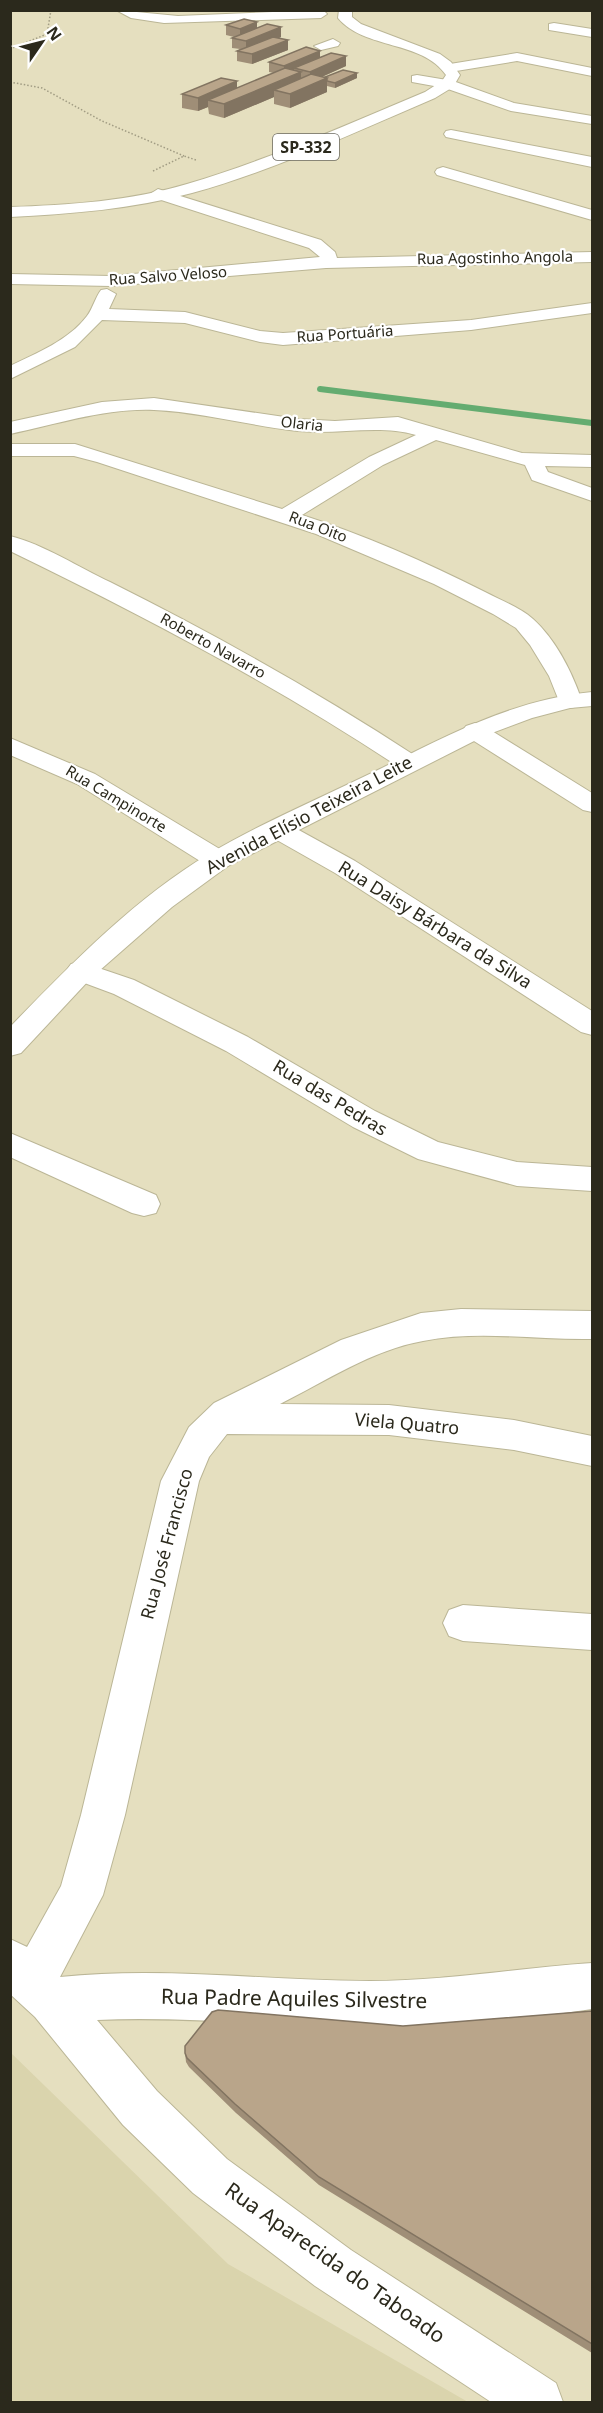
<svg xmlns="http://www.w3.org/2000/svg" width="603" height="2413" font-family="'Noto Sans',sans-serif">
<style>
.built{fill:#dad4ad}
.lines{fill:none;stroke-linecap:round;stroke-linejoin:round}
.stream{stroke:#64ac70;stroke-width:6}
.minor-casing{stroke:#bbb696;stroke-width:2}
.major-casing{stroke:#bbb696;stroke-width:2}
.path{stroke:#a19c83;stroke-width:1.5;stroke-dasharray:1.5 2;stroke-linecap:butt}
.minor{fill:#fff;fill-rule:evenodd}
.major{fill:#fff;fill-rule:evenodd}
.wall{fill:#9f8e77}
.shaded-wall{fill:#827461}
.building{fill:#b9a58a;stroke:#827461;stroke-width:1.5}
.labels{text-anchor:middle;stroke-width:4.5;stroke-linejoin:round;paint-order:stroke}
.far-street-label{font-size:15px;fill:#2b291c;stroke:#fff}
.shield{fill:#fff;stroke:#6b6960;stroke-width:1.5}
.shield-label{font-size:16px;font-weight:bold;fill:#2b291c}
.street-label{font-size:18px;fill:#2b291c;stroke:#fff}
.near-street-label{font-size:21px;fill:#2b291c;stroke:#fff}
</style>
<rect width="100%" height="100%" fill="#e5dfbf"/>
<path class="built" d="M10 2052 228 2264 468 2402H11Z"/>
<g class="lines">
<path class="stream" d="M320 389 592 423"/>
<g class="minor-casing">
<path id="minor" d="M116 10 178 16 323 10 327 14 321 18 164 23 131 18Z
M554 23 592 29V37L549 30V24Z
M333 39 340 43 338 46 321 50 314 46Z
M517 53 592 68V76L517 61 450 72 443 68 450 64Z
M417 75 453 81 514 103 592 116V124L511 111 445 88 412 82V76Z
M451 130 592 157V167L446 137 444 134 446 131Z
M443 167 592 210V220L437 175 435 172 437 169Z
M158 189 321 240 335 252 337 258 592 252V262L326 268 111 286 10 284V274L111 276 320 257 309 248 152 197 150 194Z
M107 289 116 294 109 309 185 312 260 331 283 333 471 320 592 303V313L471 330 283 345 260 342 185 323 102 320 75 347 10 379V366C37 353 69 340 87 316 93 308 95 298 101 290Z
M154 398 298 419 335 421 398 417 522 453 592 455V467L545 466 548 472 592 488V501L532 480 525 465 436 440 383 465 302 515C364 535 426 562 485 592 500 600 520 607 533 619 556 640 572 672 582 701L579 706 570 708 561 706 549 676 530 645 516 628 493 614 434 584 316 534 97 462 74 456H10V444H75L282 509 369 457 416 435C379 424 337 435 298 431 250 426 202 412 154 410 106 408 57 424 10 434V422L102 402Z
M10 536C43 544 80 568 110 582 216 635 318 692 417 757L421 762 417 767 408 770 399 767C275 685 144 616 10 551Z
M475 723 484 726 592 793V812L583 810 466 736 462 731 466 726Z
M10 738 95 774 228 854 232 860 228 866 218 868 208 866 77 784 10 755Z
M277 821 286 823 355 861 592 1011V1035L581 1032 335 873 268 835 264 829 268 823Z
M81 962 134 980 248 1037 375 1111 438 1142 517 1162 592 1167V1191L517 1186 418 1159 353 1127 226 1051 114 994 71 978 66 971 71 964Z
M10 1133 156 1195 160 1204 156 1213 144 1216 132 1213 10 1157Z
M461 1309 592 1311V1339C536 1340 478 1330 423 1341 372 1350 326 1381 280 1404L389 1405 514 1420 592 1436V1466L514 1450 389 1435 227 1434 209 1457 199 1481 125 1815 103 1895 60 1977C164 1966 267 1981 370 1981 445 1981 518 1968 592 1963V2009C520 2020 444 2027 370 2027 279 2027 188 2016 97 2020L157 2091 227 2159 351 2250 556 2383 563 2402H491L315 2286 193 2193 123 2125 35 2017 10 1994V1939L27 1947 61 1886 81 1815 161 1481 189 1427 214 1403 341 1340 421 1313Z
M463 1605 592 1614V1650L463 1641 449 1636 443 1623 449 1610Z"/>
</g>
<g class="major-casing">
<path id="major" d="M339 10H352V17L361 24 440 54 451 62 460 75 453 87 435 98C355 132 275 170 192 193 133 209 71 214 10 217V207C68 205 131 201 187 184 268 160 346 125 425 92L442 81 446 75C422 40 365 50 338 18Z
M592 692V706L570 708 532 718 484 736 228 866 172 907 91 978 21 1053 10 1056V1027C69 966 135 898 209 854 263 822 323 797 380 769 448 735 515 699 592 692Z"/>
</g>
<path class="path" d="M10 49 47 34 51 10
M10 82 42 88 102 121 184 156
M153 171 184 156 196 160"/>
<use href="#minor" class="minor"/>
<use href="#major" class="major"/>
</g>
<path class="wall" d="M226 25 257 28 281 37 279 38 288 50 252 64 237 61V51L240 49 232 48V38L234 37 226 35Z
M320 51V57L346 66 322 77H325L357 73V78L335 88 327 86V92L290 108 274 104V97L224 118 209 114 208 107 198 111 182 108V94L237 88 274 73 269 72V62Z
M592 2011V2353L319 2185 236 2113 189 2067 186 2062 185 2053 403 2026Z"/>
<path class="shaded-wall" d="M257 22V31L240 38V29Z
M281 27V37L246 51V41Z
M288 40V50L252 64V54Z
M320 51V61L294 68V71L284 76V66Z
M346 56V66L310 82V72Z
M301 72V85L274 90V97L224 118V104Z
M357 73V78L335 88V83Z
M327 78V92L290 108V94Z
M237 81V95L208 100V107L198 111V98Z"/>
<path class="building" d="M244 19 257 22 240 29 226 25Z
M267 24 281 27 246 41 232 38Z
M273 37 288 40 252 54 237 51Z
M306 47 320 51 284 66 269 62Z
M331 53 346 56 310 72 294 68Z
M285 68 301 72 224 104 208 100Z
M343 70 357 73 335 83 327 81V78L325 77Z
M311 74 327 78 290 94 274 90Z
M221 78 237 81 198 98 182 94Z
M218 2010 403 2026 592 2011V2344L319 2177 235 2104 187 2058 185 2053V2046L212 2012Z"/>
<g class="labels">
<g class="far-street-label">
<text transform="translate(495 258) rotate(-1)" y="5">Rua Agostinho Angola</text>
<text transform="translate(168 276) rotate(-4)" y="5">Rua Salvo Veloso</text>
<text transform="translate(345 334) rotate(-4)" y="5">Rua Portuária</text>
<text transform="translate(302 424) rotate(6)" y="5">Olaria</text>
<text transform="translate(318 527) rotate(21)" y="5">Rua Oito</text>
<text transform="translate(213 646) rotate(29)" y="5">Roberto Navarro</text>
<text transform="translate(116 799) rotate(31)" y="5">Rua Campinorte</text>
</g>
<rect class="shield" x="273" y="134" width="66" height="26" rx="4.5"/>
<g class="shield-label">
<text x="306" y="153">SP-332</text>
</g>
<g class="street-label">
<text transform="translate(309 815) rotate(-28)" y="6">Avenida Elísio Teixeira Leite</text>
<text transform="translate(435 925) rotate(32)" y="6">Rua Daisy Bárbara da Silva</text>
<text transform="translate(330 1098) rotate(31)" y="6">Rua das Pedras</text>
<text transform="translate(407 1424) rotate(5)" y="6">Viela Quatro</text>
<text transform="translate(167 1544) rotate(-75)" y="6">Rua José Francisco</text>
</g>
<g class="near-street-label">
<text transform="translate(294 1999) rotate(1)" y="7">Rua Padre Aquiles Silvestre</text>
<text transform="translate(335 2263) rotate(35)" y="7">Rua Aparecida do Taboado</text>
</g>
</g>
<rect width="603" height="2413" fill="none" stroke="#2b291c" stroke-width="24"/>
<g transform="translate(42 42) rotate(55)" stroke="#ffffff" stroke-width="4.5" paint-order="stroke">
<path d="M0-4.5L10 22L0 15L-10 22Z" fill="#2b291c"/>
<text y="-9" font-size="16" font-weight="bold" text-anchor="middle" fill="#2b291c">N</text>
</g>
</svg>
